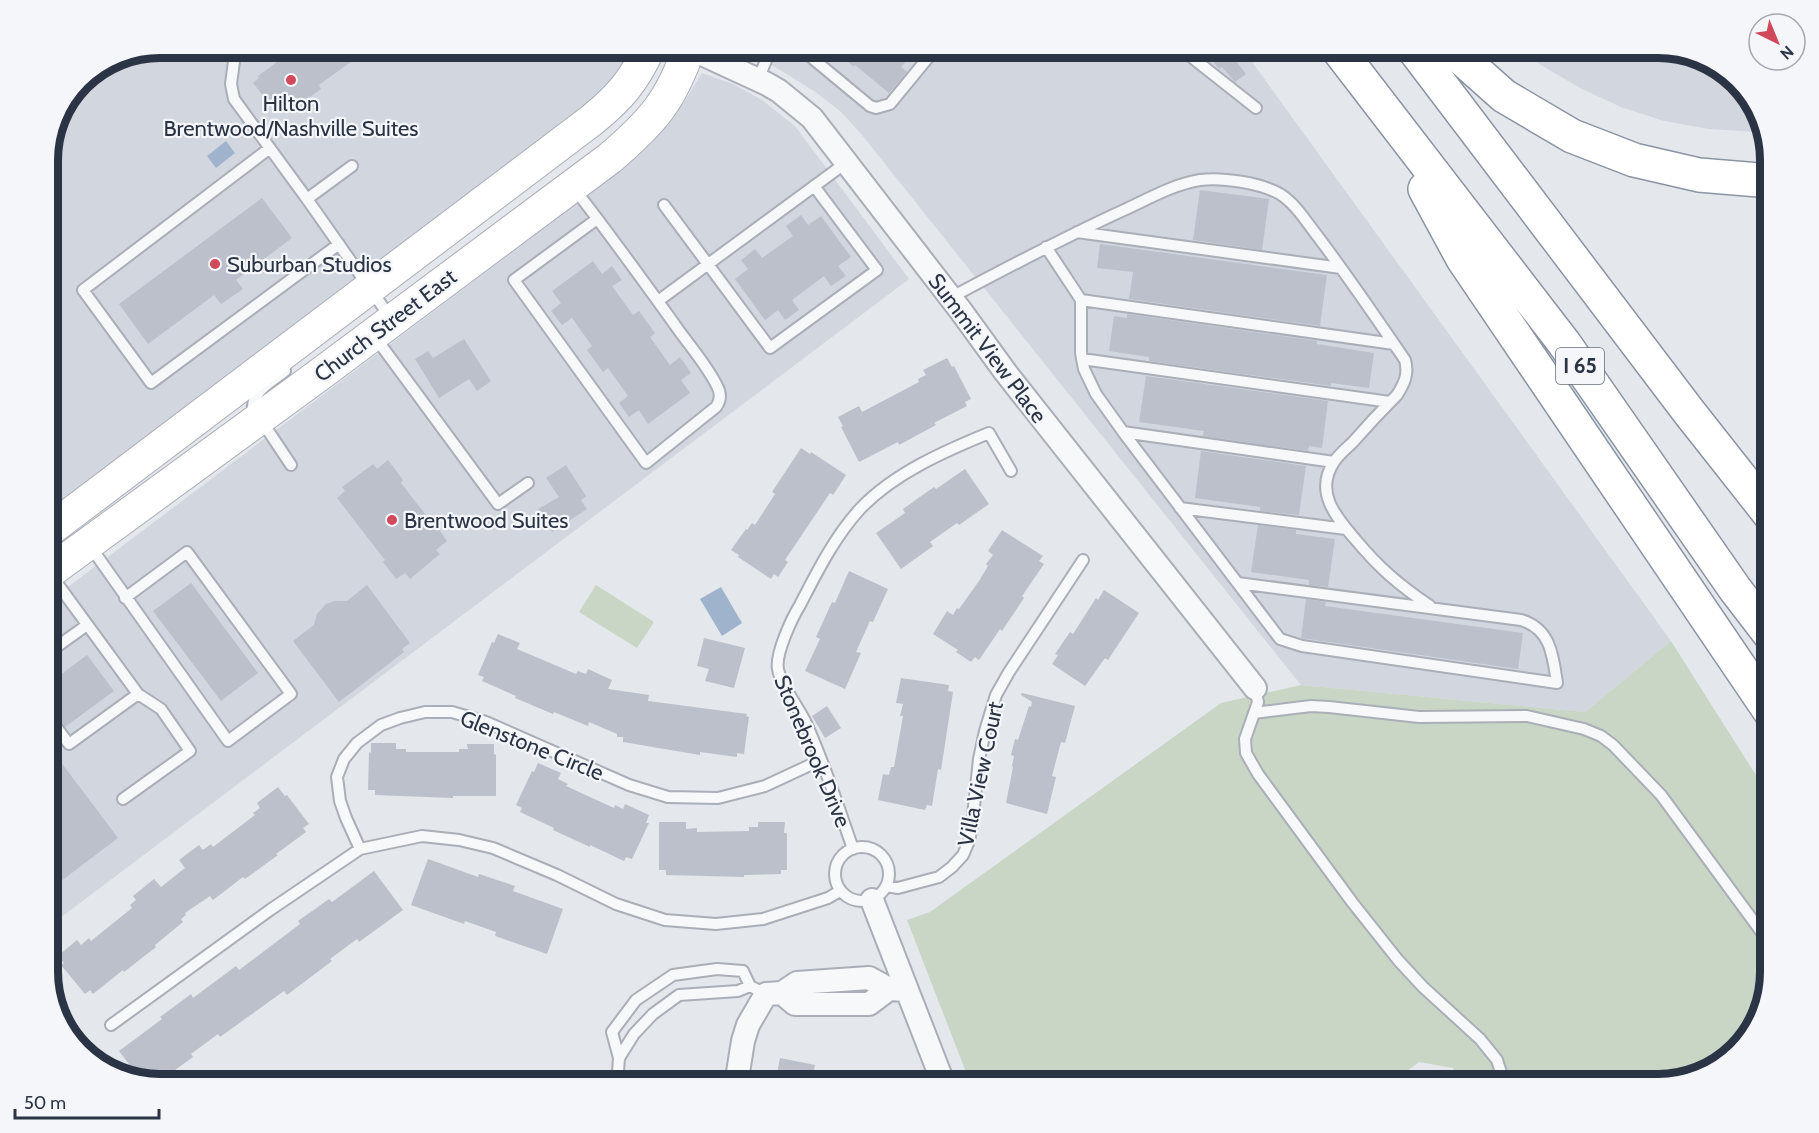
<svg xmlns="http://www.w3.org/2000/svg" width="1819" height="1133" font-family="Cabin,sans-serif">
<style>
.built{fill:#d2d6de}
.green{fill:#c9d6c5}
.water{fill:#9fb4cc}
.building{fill:#bbc0ca}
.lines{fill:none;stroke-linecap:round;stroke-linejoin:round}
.lane-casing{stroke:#a9aeb7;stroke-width:14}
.street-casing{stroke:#a9aeb7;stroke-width:26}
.secondary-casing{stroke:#a9aeb7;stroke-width:34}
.highway-casing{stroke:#8b94a3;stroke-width:36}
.lane{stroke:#f7f8fa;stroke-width:10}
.street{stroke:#f7f8fa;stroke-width:22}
.secondary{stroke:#fff;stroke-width:32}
.highway{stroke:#fff;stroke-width:33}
.poi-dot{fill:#d1495b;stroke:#f4f6f9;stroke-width:2}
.labels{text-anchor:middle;stroke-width:4.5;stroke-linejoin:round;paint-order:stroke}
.shield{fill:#f4f6f9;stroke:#676e7b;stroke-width:1.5}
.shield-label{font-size:21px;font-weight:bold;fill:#2b3445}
.poi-label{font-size:22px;fill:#2b3445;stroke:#f4f6f9;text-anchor:start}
.street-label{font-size:22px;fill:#2b3445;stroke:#f4f6f9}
.rim{fill:none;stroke:#2b3445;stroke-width:8}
</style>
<rect width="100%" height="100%" fill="#e4e7ec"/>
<path class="built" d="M160 48H634L624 66 595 100 48 526V153L81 81 118 56Z
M744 48H1242L1671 641 1585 712 1301 685 862 135 840 111 814 91Z
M1519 48H1659L1715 63 1756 104 1762 124 1755 132 1709 129 1664 121 1621 107 1580 88 1541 65Z
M702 73 733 84 762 100 795 126 909 279 48 927V602L615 175 640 153 663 129 684 102Z"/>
<path class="green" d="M596 585 654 622 637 648 579 612Z
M1671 641 1752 769 1771 796V973L1756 1029 1715 1070 1659 1085H1458L1453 1068 1419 1062 1396 1079 1395 1085H971L907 920 930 912 1221 703 1301 685 1585 712Z"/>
<path class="water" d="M226 141 235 153 216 168 207 156Z
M721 587 742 623 722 636 700 599Z"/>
<path class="building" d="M296 48H370L319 85 321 89 304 101 302 99 285 111 274 97 268 102 253 83 259 78 258 76Z
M831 48H917L901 67 907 72 889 93 855 65 854 67Z
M1203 48H1226L1246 74 1235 82 1222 67 1219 69Z
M1200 190 1269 199 1262 250 1193 240Z
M262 198 292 238 236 280 243 289 221 304 214 295 148 344 119 304Z
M801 215 808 225 821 216 851 257 838 266 846 276 831 286 824 276 792 300 799 310 785 320 778 310 765 320 735 279 748 269 741 260 755 249 762 258 793 236 786 226Z
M1100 244 1327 275 1320 326 1129 299 1133 272 1097 268Z
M593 261 602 274 612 266 622 280 612 286 633 315 639 311 655 333 650 337 670 365 680 357 691 373 681 380 690 393 648 424 639 410 629 417 619 403 628 396 608 368 603 372 587 350 592 346 572 318 562 325 551 311 561 303 552 291Z
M1127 314 1317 341V344L1374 353 1369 388 1331 383V386L1149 361V357L1109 351 1114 316 1127 318Z
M464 339 491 381 477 391 469 379 439 398 415 359 428 351 433 358Z
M947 358 952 367 954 366 971 399 965 402 967 406 934 423 936 425 899 445 898 442 859 462 841 427 843 426 838 417 859 406 862 412 919 382 918 379 926 375 923 370Z
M1146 376 1328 401 1322 448 1309 446 1308 451 1203 436 1204 431 1139 422Z
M801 448 810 454 811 452 846 475 833 495 830 493 785 560 788 562 778 577 774 574 771 579 738 557 739 555 731 550 746 529 747 530 752 523 755 525 775 494 772 492Z
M1201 451 1306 466 1299 515 1260 511V507L1195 498Z
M388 460 403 480 401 483 432 523 434 522 447 541 436 550 440 554 410 579 405 573 396 579 383 562 385 560 337 498 345 491 342 487 373 464 377 469Z
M566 465 586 496 581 500 587 509 552 532 538 509 559 497 546 478Z
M965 469 989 504 959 525 957 523 930 542 933 546 901 569 876 533 905 513 903 509 934 487 936 489Z
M1258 525 1296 530V534L1335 539 1328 587 1309 585V580L1251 572Z
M1002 530 1043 556 1039 561 1044 564 1022 596 1024 598 1002 631 1000 629 979 660 975 657 971 662 956 652 958 650 933 634 947 611 953 615 957 608 959 609 979 581 988 566 986 564 993 555 988 551Z
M849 571 888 589 873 622 870 621 856 652 861 653 845 689 805 671 820 639 816 637 832 602 835 603Z
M191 583 258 673 221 701 153 611Z
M367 585 410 643 402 649 404 652 339 702 293 641 314 625 317 614 326 604 335 601H347Z
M1104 590 1139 613 1108 660 1105 658 1085 686 1052 664 1058 655 1055 654 1070 632 1073 634 1096 598 1098 600Z
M1306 599 1326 602 1325 606 1523 633 1518 669 1301 638Z
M498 634 520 643 517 649 576 674 578 671 586 674 588 669 612 680 608 689 649 695 648 701 747 714 746 716 749 717 744 754 737 753V757L700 752V755L623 742V737H617V734L589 722 588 726 554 712 553 714 515 698 516 696 482 681 484 677 478 675 492 642 494 643Z
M704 638 745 648 734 688 705 681 709 669 697 666Z
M87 655 114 691 65 727 54 711 48 709V684Z
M901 678 949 685 948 691 953 692 941 770 938 769 932 806 927 805 925 810 878 800 883 774 889 775 891 767H894L903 716H900L903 704 896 703Z
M1022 693 1075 706 1065 743 1061 742 1052 776 1056 777 1047 814 1006 803 1013 767 1012 766 1014 756 1011 755 1015 739 1018 740 1029 706 1031 707 1032 702 1021 695Z
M827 706 841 728 825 738 812 716Z
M371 743H396V749H406V752H459V749H468L467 744H494V754L496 755V796H453V798L375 795V790H368L369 752 371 753Z
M48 745 118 838 48 891Z
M538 763 561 773 558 779 568 784 566 786 614 808 615 805 623 809 625 804 649 815 646 823H649L632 859 626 857 624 861 590 845V847L553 830 554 828 520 812 522 808 516 805 532 771 534 772Z
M278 787 285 796 287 795 309 824 303 828 306 832 276 854 278 855 245 879 243 877 213 900 210 896 185 913 186 915 181 919 183 922 155 945 156 947 124 972 123 970 93 994 90 990 85 994 61 965 64 963 58 956 77 940 81 945 89 938 91 941 132 908 130 905 136 900 133 896 154 879 161 887 185 868 179 860 199 845 203 850 211 844 213 847 255 815 253 813 260 808 257 803Z
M659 822H686V829L697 828V832L749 831V827H758V822H785L784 833H787V870H781V874L744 875V877L666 875V870H659Z
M428 859 478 877 479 874 515 886 513 891 563 909 547 954 495 936 496 932 465 921 464 924 411 905Z
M374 871 403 910 359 942 357 939 330 959 332 961 287 995 284 991 220 1037 218 1034 191 1054 193 1057 156 1084 141 1080 119 1051 162 1019 160 1017 191 994 193 998 236 966 239 970 300 924 298 921 329 899 332 902Z
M780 1058 815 1065 811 1085H775Z"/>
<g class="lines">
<g class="lane-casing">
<path id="lane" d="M232 48 235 54 231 84 234 99 307 199
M800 48 870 106 876 108 890 104 936 48
M1180 48 1256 108
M758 80 771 48
M270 148 83 290 151 383 339 244
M352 166 307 199 390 317
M573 187C608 232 642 279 675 325 688 344 707 365 717 386 721 393 721 400 716 407L646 463 514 280 597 219
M664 205 770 348 877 270 814 186
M1077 232 1341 268
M1046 247 1081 300V353L1084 369 1096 394 1126 436 1280 639 1302 646 1557 683C1553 656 1551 629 1521 620L1238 583
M950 298C1008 267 1065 237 1124 210 1148 199 1174 184 1200 180 1222 177 1261 183 1280 194 1296 204 1307 223 1319 238 1349 278 1377 319 1405 360 1409 374 1404 384 1397 395 1382 410 1367 426 1353 442 1347 448 1339 454 1334 462 1314 492 1336 517 1355 539 1379 568 1399 585 1430 606
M1081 300 1394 344
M658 301 847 162
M375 337 498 504 528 483
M1082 359 1390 402
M285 371C273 381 252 391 253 408L291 465
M1123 432 1334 462
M1180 508 1346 529
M90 546 228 741 291 694 187 552 125 598
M51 575 138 694
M48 653 87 625
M1255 688 1258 702 1245 739 1246 753 1258 774 1352 902 1398 960 1423 987 1480 1039 1497 1060 1505 1085
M1254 713 1311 706 1329 707 1419 717 1527 716 1584 729 1601 736 1613 745 1661 795 1771 945
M48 716 69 744 138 694 161 709 190 751 123 799
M835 874a27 27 0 1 1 54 0a27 27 0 1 1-54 0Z
M360 849 346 818 340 801 337 777 344 759 357 743 381 725 400 718 425 712H452L486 722 629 785 668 797 718 798 765 786 821 760
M853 849C838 806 824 762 805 721 798 707 780 683 778 669 775 654 792 618 800 605 817 572 835 536 860 509 894 473 945 451 989 433L1011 471
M886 886 898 888 939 877 952 867 963 855 969 841 972 825 979 759 985 731 996 695 1009 672 1083 560
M111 1025 270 910 360 849 422 836 459 840 493 848 557 875 616 904 665 920 716 924 763 919 828 898 840 891
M619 1058 634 1034 653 1014 679 995 738 991 750 986
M617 1085 619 1058 612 1032 636 1000 673 975 717 969 743 971 750 986 766 994"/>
</g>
<g class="street-casing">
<path id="street" d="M689 48 767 84 779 91 812 118 961 311 1006 373 1255 688
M872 900 944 1085
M782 993 795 1004H869L889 989
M736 1085 743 1041 748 1025 766 994 782 993 797 983 869 978 889 989 907 990"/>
</g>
<g class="secondary-casing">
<path id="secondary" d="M48 531 592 120C620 97 634 81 649 48
M48 573 319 375 610 158C652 122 671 101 689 48"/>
</g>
<g class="highway-casing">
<path id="highway" d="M1337 48 1564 343 1735 589 1771 636
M1413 48 1689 412 1771 516
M1450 48 1504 96 1572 136 1634 160 1699 175 1771 181
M1425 189 1463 259 1771 713"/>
</g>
<use href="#lane" class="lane"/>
<use href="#street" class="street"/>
<use href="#secondary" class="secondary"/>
<use href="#highway" class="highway"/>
</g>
<g class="poi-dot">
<circle cx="291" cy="80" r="6"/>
<circle cx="215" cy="264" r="6"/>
<circle cx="392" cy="520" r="6"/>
</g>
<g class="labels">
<rect class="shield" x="1556" y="348" width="48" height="36" rx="4.5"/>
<g class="shield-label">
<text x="1580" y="373">I 65</text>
</g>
<g class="poi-label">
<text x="291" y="111" text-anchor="middle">Hilton<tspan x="291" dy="25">Brentwood/Nashville Suites</tspan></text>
<text x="227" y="272">Suburban Studios</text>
<text x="404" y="528">Brentwood Suites</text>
</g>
<g class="street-label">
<text transform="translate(385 325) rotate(-37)" y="8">Church Street East</text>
<text transform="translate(988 348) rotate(53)" y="8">Summit View Place</text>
<text transform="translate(532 745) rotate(22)" y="8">Glenstone Circle</text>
<text transform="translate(813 751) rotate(67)" y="8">Stonebrook Drive</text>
<text transform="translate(980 774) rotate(-78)" y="8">Villa View Court</text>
</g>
</g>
<path d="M0 0H1819V1133H0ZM160 58H1658A102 102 0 0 1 1760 160V972A102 102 0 0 1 1658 1074H160A102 102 0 0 1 58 972V160A102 102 0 0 1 160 58Z" fill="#f4f6f9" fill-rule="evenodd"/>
<path class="rim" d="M160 58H1658A102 102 0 0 1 1760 160V972A102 102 0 0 1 1658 1074H160A102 102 0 0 1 58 972V160A102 102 0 0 1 160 58Z"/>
<g transform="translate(1777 42) rotate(137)"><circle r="28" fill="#f4f6f9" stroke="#a4a8b1" stroke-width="1.5"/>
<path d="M0-4.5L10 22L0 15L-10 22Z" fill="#d1495b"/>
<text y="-9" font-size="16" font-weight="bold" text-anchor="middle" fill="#2b3445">N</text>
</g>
<path d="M15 1109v9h144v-9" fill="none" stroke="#2b3445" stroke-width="3"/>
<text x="24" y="1109" font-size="18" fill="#2b3445" stroke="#f4f6f9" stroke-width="4.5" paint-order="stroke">50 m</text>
</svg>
